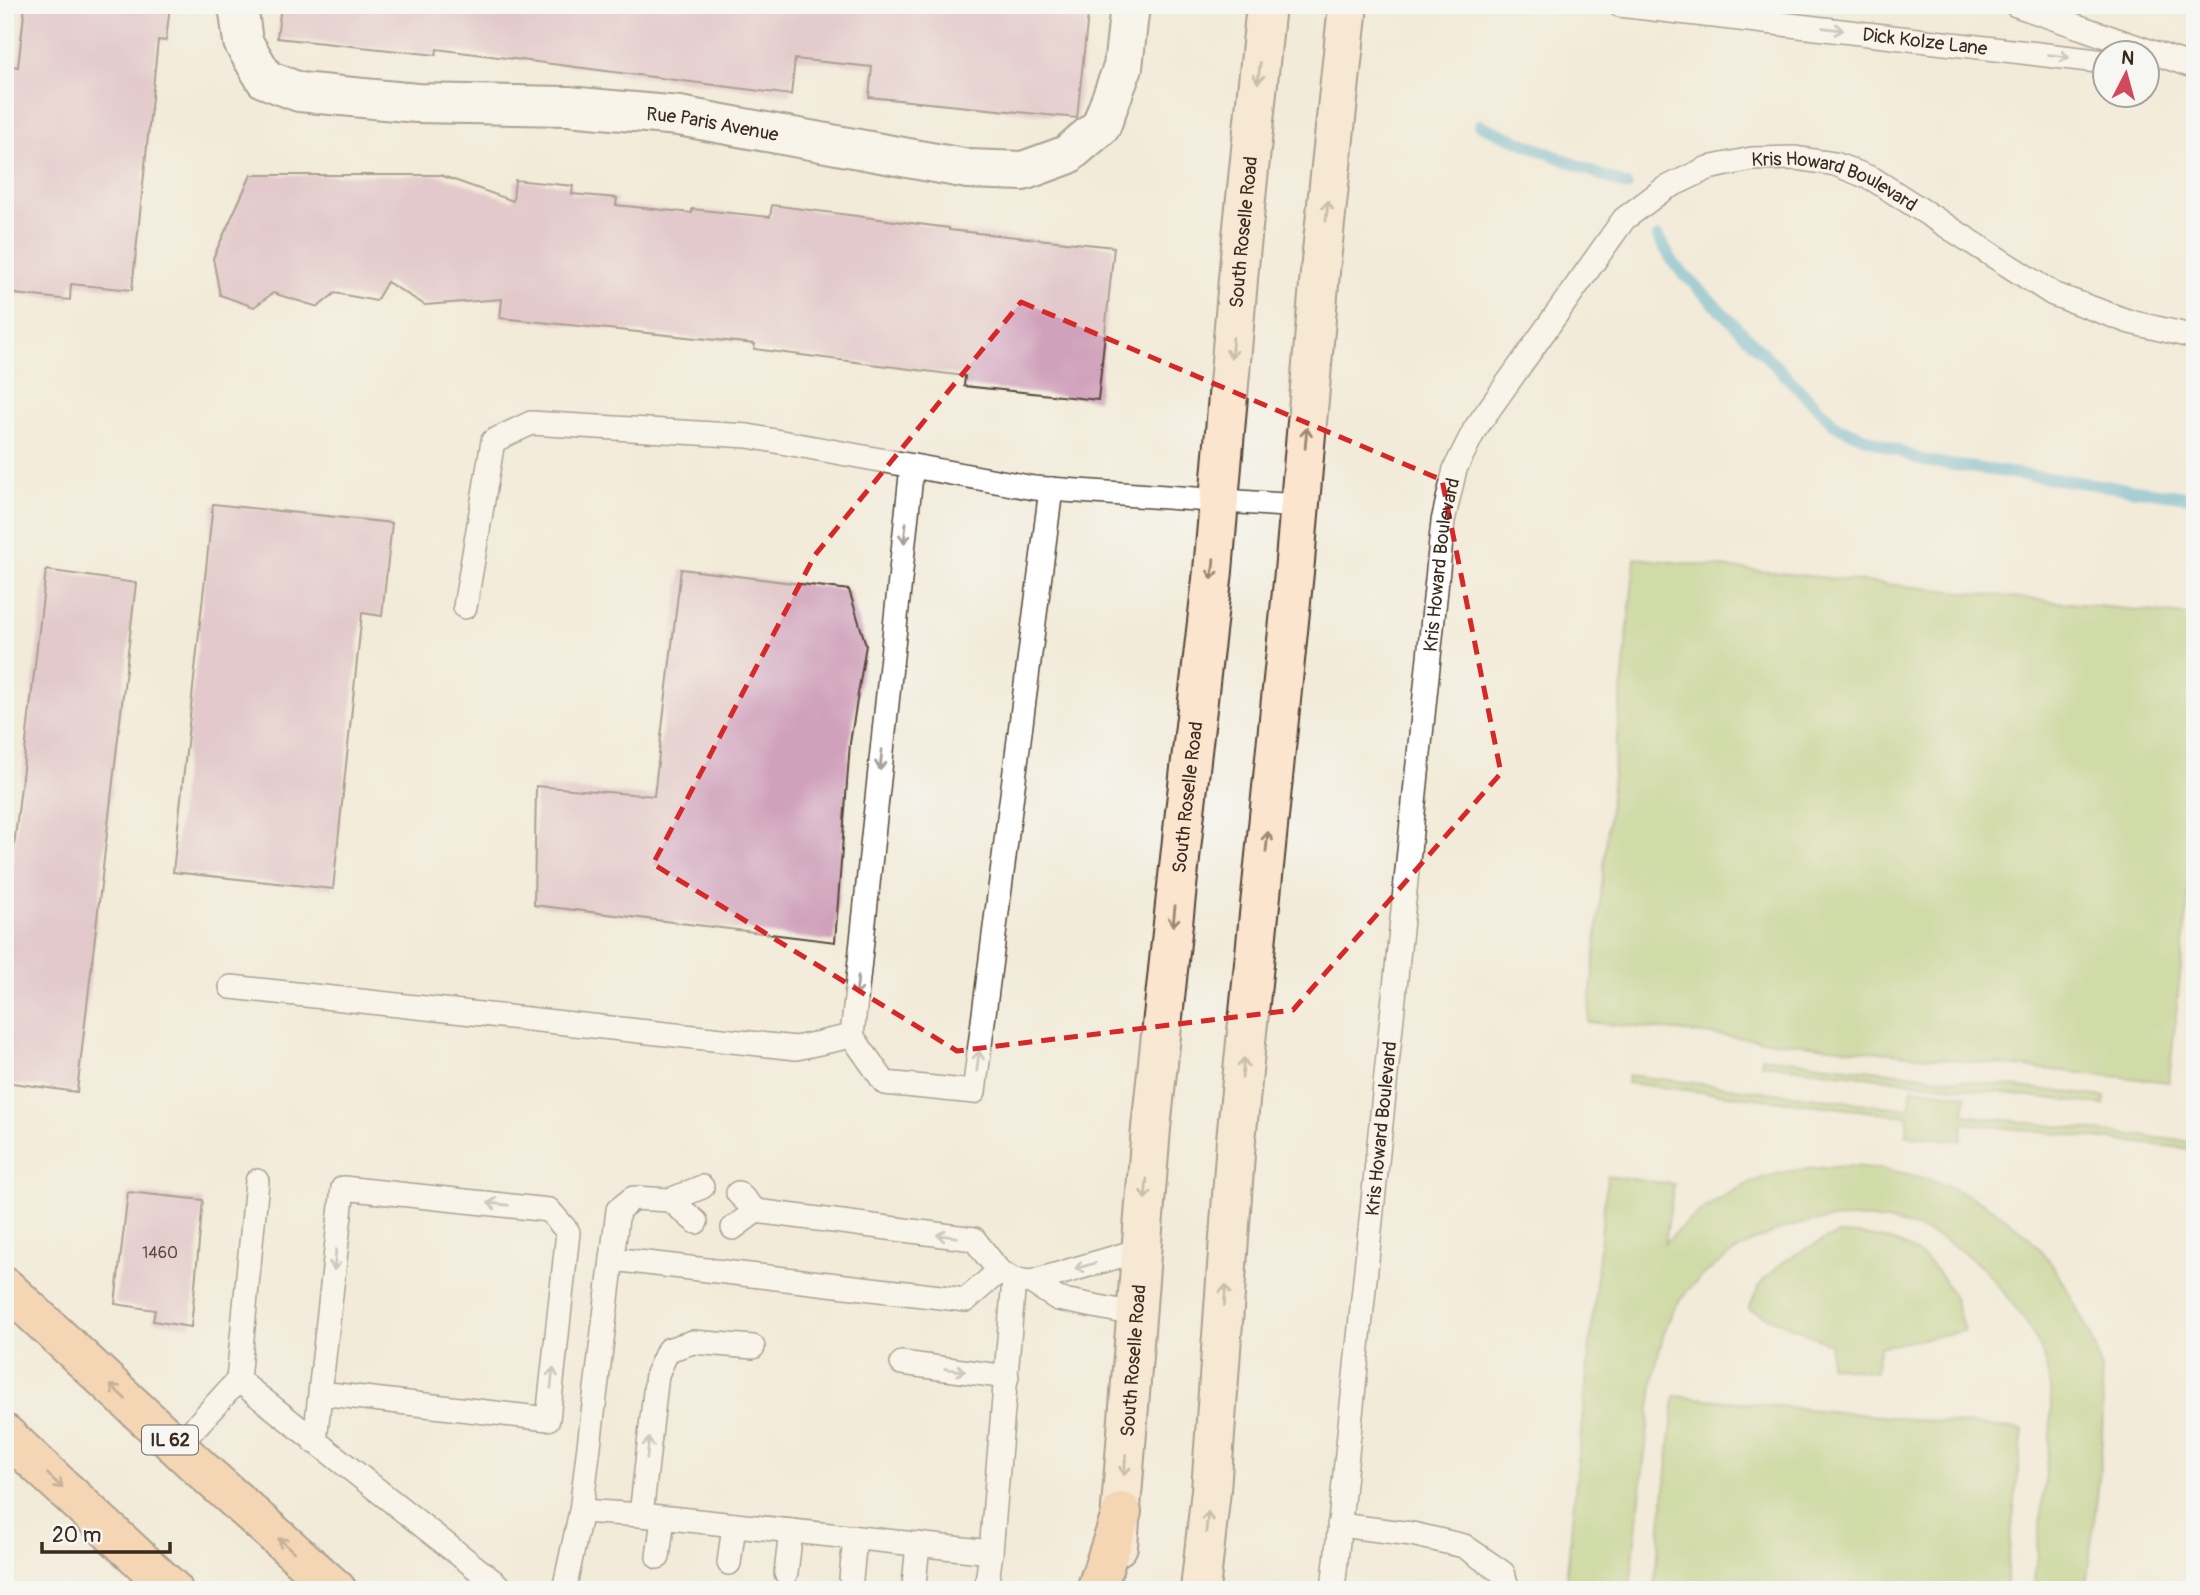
<svg xmlns="http://www.w3.org/2000/svg" width="2200" height="1595" font-family="Pangolin,sans-serif">
<style>
.green{fill:#a9c76e;stroke:#727846;stroke-width:2}
.lines{fill:none;stroke-linecap:round;stroke-linejoin:round}
.stream{stroke:#4dabcc;stroke-width:12}
.building{fill:#d0a1bb}
.lane-casing{stroke:#56473a;stroke-width:26}
.street-casing{stroke:#56473a;stroke-width:42}
.secondary-casing{stroke:#56473a;stroke-width:42}
.primary-casing{stroke:#56473a;stroke-width:42}
.lane{stroke:#fff;stroke-width:23}
.street{stroke:#fff;stroke-width:38}
.secondary{stroke:#fce5cf;stroke-width:38}
.primary{stroke:#f7bd88;stroke-width:38}
.oneway{stroke:#a79f9a}
.oneway2{stroke:#9c8876}
.oneway3{stroke:#906c4e}
.marked{fill:none;stroke:#d62828;stroke-width:5;stroke-dasharray:14 9;stroke-linejoin:round}
.labels{text-anchor:middle;stroke-width:7;stroke-linejoin:round;paint-order:stroke}
.number-label{font-size:16px;fill:#604845}
.shield{fill:#f6f6f2;stroke:#73675e;stroke-width:2}
.shield-label{font-size:18px;font-weight:bold;fill:#3b2a1e}
.street-label{font-size:19px;fill:#3b2a1e;stroke:#f6f6f2}
</style>
<rect width="100%" height="100%" fill="#f6f6f2"/>
<filter id="ink" filterUnits="userSpaceOnUse"><feTurbulence type="fractalNoise" baseFrequency=".0143" numOctaves="2"/><feDisplacementMap in="SourceGraphic" scale="14" xChannelSelector="R" yChannelSelector="G"/><feConvolveMatrix kernelMatrix="1 2 1 2 8 2 1 2 1" color-interpolation-filters="sRGB"/></filter>
<filter id="wash" filterUnits="userSpaceOnUse"><feTurbulence type="fractalNoise" baseFrequency=".00686" numOctaves="4" result="noise"/><feDisplacementMap in="SourceGraphic" scale="28" xChannelSelector="R" yChannelSelector="G"/><feGaussianBlur stdDeviation="1.57" result="paint"/><feColorMatrix in="noise" values="0 0 0 0 0 0 0 0 0 0 0 0 0 0 0 0 0 1.4 0 .05"/><feComposite in="paint" operator="in"/></filter>
<g filter="url(#wash)">
<rect width="100%" height="100%" fill="#f2ebd9"/>
<path class="green" d="M1635 558 2195 616V831L2169 1082 1588 1022Z
M1762 1057 2105 1097 2104 1105 1761 1064Z
M1628 1075 1909 1109 1912 1088 1966 1095 1964 1115 2191 1142 2193 1133 2195 1134V1160L2189 1159 2190 1149 1963 1123 1961 1141 1906 1135 1908 1116 1627 1083Z
M1845 1166C1916 1168 1991 1194 2040 1249 2053 1264 2062 1281 2071 1298 2084 1322 2098 1346 2101 1372 2108 1444 2093 1518 2086 1590H2033C2037 1556 2040 1523 2044 1490 2049 1446 2058 1396 2042 1353 2034 1333 2023 1317 2009 1299 2000 1287 1990 1274 1978 1264 1910 1202 1799 1206 1727 1257 1707 1271 1683 1291 1672 1313 1654 1352 1652 1396 1647 1437 1641 1488 1635 1539 1630 1590H1565L1607 1176 1674 1184 1665 1243C1695 1211 1736 1184 1780 1173 1800 1168 1823 1168 1845 1166Z
M1839 1234C1889 1235 1928 1246 1952 1295 1958 1306 1960 1319 1964 1331L1880 1347 1875 1372 1829 1366 1831 1344 1749 1309C1753 1300 1757 1288 1764 1280 1783 1257 1812 1245 1839 1234Z
M1675 1396 2023 1430 2005 1590H1654Z"/>
<g class="lines">
<path class="stream" d="M1480 125 1627 186
M1658 237 1675 265 1836 426 1923 461 2195 498"/>
</g>
<g id="blocks">
<path class="building" d="M25 5H170L166 41 158 40 132 290 71 284 70 300 5 293V132L12 66 18 67Z
M281 5H1089L1077 118 869 97 872 67 795 59 791 95 437 49 436 55 277 38Z
M251 175H440L513 201 515 180 573 186 572 194 617 198 616 205 692 213V209L770 217 772 205 949 228V230L1114 247 1098 400 964 386 965 376 754 349 755 344 500 318 502 299 425 305 387 282 376 301 335 293 318 307 273 293 254 307 220 295 213 258Z
M213 504 392 523 382 616 362 613 333 889 173 872Z
M681 569 849 590 866 645 850 743 835 942 534 905 536 786 654 796Z
M46 570 136 583 77 1092 5 1082V924Z
M128 1192 203 1200 191 1327 153 1321 155 1310 115 1304Z"/>
</g>
</g>
<g filter="url(#ink)">
<use href="#blocks" fill-opacity="0" stroke="#56473a" stroke-width="2"/>
<g class="lines">
<g class="lane-casing">
<g id="lane">
<path id="s1" d="M1619 5 2106 62"/>
<path d="M2016 5 2195 67"/>
<path d="M912 466 852 1036 885 1083 974 1092 1051 489"/>
<path d="M465 607 493 441 531 423 748 436 1034 488 1299 506"/>
<path d="M231 987 796 1048 852 1036"/>
<path d="M738 1193 756 1211 974 1239 999 1271"/>
<path d="M670 1200 696 1222"/>
<path d="M733 1228 756 1211"/>
<path d="M612 1259 966 1300 999 1271 1014 1280 1031 1282 1140 1250"/>
<path d="M1031 1282 1058 1299 1135 1314"/>
<path d="M902 1363 1007 1377"/>
<path d="M238 1380 257 1181"/>
<path d="M315 1442 320 1393 548 1419 568 1232 549 1210 343 1188 320 1393"/>
<path d="M177 1447 238 1380 504 1590"/>
<path d="M581 1511 641 1515 991 1552 986 1590"/>
<path d="M641 1515 657 1374 668 1350 693 1342 753 1347"/>
<path d="M1339 1525 1412 1534 1464 1546 1503 1573 1508 1590"/>
<path d="M991 1552 1014 1280"/>
<path d="M658 1557 663 1518"/>
<path d="M729 1563 734 1525"/>
<path d="M786 1573 791 1531"/>
<path d="M851 1579 855 1538"/>
<path d="M914 1585 918 1544"/>
<path d="M564 1590 581 1511 618 1210 633 1198 670 1200 702 1187"/>
<path id="s2" d="M1333 1590 1443 521 1455 469 1475 429 1624 219 1664 189 1708 168 1752 159 1795 158 1835 164 1873 179 2053 294 2130 322 2195 337"/>
</g>
</g>
<g class="street-casing">
<g id="street">
<path id="s3" d="M238 5 243 42 265 79 299 92 417 103 568 106 679 116 968 169 1023 171 1067 155 1101 126 1123 67 1130 5"/>
</g>
</g>
<g class="secondary-casing">
<g id="secondary">
<path id="s4" d="M1118 1546 1151 1128 1185 812 1213 571 1240 256 1266 5"/>
<path d="M1200 1590 1211 1490 1236 1140 1294 572 1321 261 1348 5"/>
</g>
</g>
<g class="primary-casing">
<path id="primary" d="M5 1287 202 1470 337 1590
M5 1434 173 1590
M1096 1590 1122 1512"/>
</g>
<use href="#lane" class="lane"/>
<use href="#street" class="street"/>
<use href="#secondary" class="secondary"/>
<use href="#primary" class="primary"/>
</g>
<defs><path id="oneway-shaft" d="M-6 0H5M1.5-3L5.5 0L1.5 3" fill="none" stroke-width="1.6" stroke-linecap="round" stroke-linejoin="round" transform="scale(1.75)"/></defs>
<g class="oneway">
<use href="#oneway-shaft" transform="translate(1833 29) rotate(7)"/>
<use href="#oneway-shaft" transform="translate(2059 56) rotate(7)"/>
<use href="#oneway-shaft" transform="translate(905 533) rotate(96)"/>
<use href="#oneway-shaft" transform="translate(881 760) rotate(96)"/>
<use href="#oneway-shaft" transform="translate(857 986) rotate(96)"/>
<use href="#oneway-shaft" transform="translate(978 1061) rotate(-83)"/>
<use href="#oneway-shaft" transform="translate(498 1204) rotate(-174)"/>
<use href="#oneway-shaft" transform="translate(947 1236) rotate(-173)"/>
<use href="#oneway-shaft" transform="translate(335 1260) rotate(96)"/>
<use href="#oneway-shaft" transform="translate(1085 1266) rotate(164)"/>
<use href="#oneway-shaft" transform="translate(955 1370) rotate(7)"/>
<use href="#oneway-shaft" transform="translate(552 1378) rotate(-84)"/>
<use href="#oneway-shaft" transform="translate(648 1448) rotate(-84)"/>
</g>
<g class="oneway2">
<use href="#oneway-shaft" transform="translate(1259 73) rotate(96)"/>
<use href="#oneway-shaft" transform="translate(1327 211) rotate(-84)"/>
<use href="#oneway-shaft" transform="translate(1232 348) rotate(95)"/>
<use href="#oneway-shaft" transform="translate(1306 438) rotate(-85)"/>
<use href="#oneway-shaft" transform="translate(1213 569) rotate(95)"/>
<use href="#oneway-shaft" transform="translate(1267 842) rotate(-84)"/>
<use href="#oneway-shaft" transform="translate(1174 916) rotate(96)"/>
<use href="#oneway-shaft" transform="translate(1243 1068) rotate(-84)"/>
<use href="#oneway-shaft" transform="translate(1146 1189) rotate(95)"/>
<use href="#oneway-shaft" transform="translate(1225 1295) rotate(-86)"/>
<use href="#oneway-shaft" transform="translate(1125 1465) rotate(94)"/>
<use href="#oneway-shaft" transform="translate(1207 1522) rotate(-84)"/>
</g>
<g class="oneway3">
<use href="#oneway-shaft" transform="translate(118 1392) rotate(-137)"/>
<use href="#oneway-shaft" transform="translate(55 1481) rotate(43)"/>
<use href="#oneway-shaft" transform="translate(286 1545) rotate(-139)"/>
</g>
</g>
<path d="M0 0H2200V1595H0ZM1021 302 1442 480 1501 773 1293 1010 957 1051 653 864 815 555Z" fill="#f2ebd9" fill-opacity=".55" fill-rule="evenodd"/>
<path class="marked" d="M1021 302 1442 480 1501 773 1293 1010 957 1051 653 864 815 555Z"/>
<g class="labels">
<g class="number-label">
<text x="160" y="1258">1460</text>
</g>
<rect class="shield" x="142" y="1425.5" width="56" height="29" rx="5"/>
<g class="shield-label">
<text x="170" y="1446">IL 62</text>
</g>
<g class="street-label">
<text dy="7" stroke="none"><textPath href="#s1" startOffset="308">Dick Kolze Lane</textPath></text>
<text dy="7" stroke="none"><textPath href="#s3" startOffset="532">Rue Paris Avenue</textPath></text>
<text dy="7" stroke="none"><textPath href="#s2" startOffset="1661">Kris Howard Boulevard</textPath></text>
<text dy="7" stroke="none"><textPath href="#s4" startOffset="1320">South Roselle Road</textPath></text>
<text dy="7" stroke="none"><textPath href="#s2" startOffset="1031">Kris Howard Boulevard</textPath></text>
<text dy="7" stroke="none"><textPath href="#s4" startOffset="752">South Roselle Road</textPath></text>
<text dy="7" stroke="none"><textPath href="#s2" startOffset="464">Kris Howard Boulevard</textPath></text>
<text dy="7" stroke="none"><textPath href="#s4" startOffset="186">South Roselle Road</textPath></text>
</g>
</g>
<rect width="2200" height="1595" fill="none" stroke="#f6f6f2" stroke-width="28"/>
<g transform="translate(2126 74) rotate(6)"><circle r="33" fill="#f6f6f2" stroke="#aba49d" stroke-width="2"/>
<path d="M0-5L12 26L0 18L-12 26Z" fill="#d1495b"/>
<text y="-10" font-size="19" font-weight="bold" text-anchor="middle" fill="#3b2a1e">N</text>
</g>
<path d="M42 1542v10h128v-10" fill="none" stroke="#3b2a1e" stroke-width="3.5"/>
<text x="52" y="1542" font-size="21" fill="#3b2a1e" stroke="#f6f6f2" stroke-width="5" paint-order="stroke">20 m</text>
</svg>
